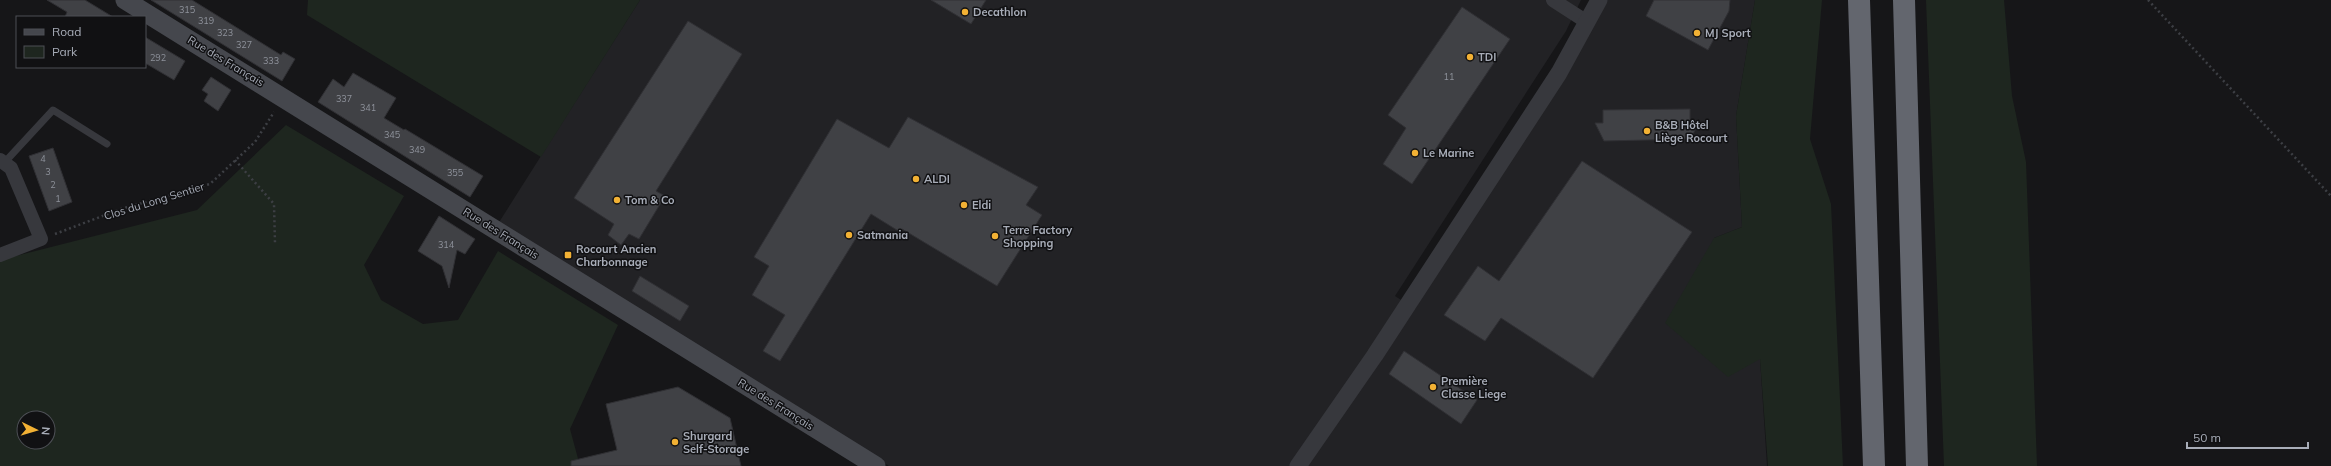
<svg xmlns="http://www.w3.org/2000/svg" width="2331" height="466" font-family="Mulish,sans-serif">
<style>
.built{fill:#222225}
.green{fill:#1e261f;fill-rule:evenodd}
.building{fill:#404145;stroke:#303034}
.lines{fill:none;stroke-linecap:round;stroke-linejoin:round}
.path{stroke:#3d3f44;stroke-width:2.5;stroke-dasharray:2 3;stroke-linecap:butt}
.service{stroke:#37383d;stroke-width:7}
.minor{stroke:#37383d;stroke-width:14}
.tertiary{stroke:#37383d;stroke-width:17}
.secondary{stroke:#45474d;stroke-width:19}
.motorway{stroke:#63666e;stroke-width:22}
.poi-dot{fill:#f2b134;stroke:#111113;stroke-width:1.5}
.labels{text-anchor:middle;stroke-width:3;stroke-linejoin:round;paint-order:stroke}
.number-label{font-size:9px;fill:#8e929b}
.poi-label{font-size:11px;font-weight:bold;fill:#a8adb8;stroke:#111113;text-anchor:start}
.street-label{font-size:11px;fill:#a8adb8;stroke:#111113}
</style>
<rect width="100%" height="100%" fill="#161618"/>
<path class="built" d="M640 0H1581L1566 31 1395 296 1415 309 1597 0H1755L1736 116 1742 227 1714 238 1760 359 1767 466H889L496 227Z"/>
<path class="green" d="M308 0H640L541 157 307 15Z
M1755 0H1822L1810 139 1831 204 1843 466H1768L1760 359 1728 377 1665 323 1714 238 1742 227 1736 116Z
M1926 0H2004L2012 96 2026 162 2037 466H1944Z
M286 125 404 196 364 265 381 300 423 324 458 320 498 251 618 325 570 429 580 466H0V260L197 210ZM24 418H48V442H24Z"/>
<path class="building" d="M47 0H85L113 17H65L67 12Z
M151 0H192L281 55 283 52 295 59 282 81Z
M931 0H986L971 24Z
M1654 0H1730L1729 11 1708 50 1646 16Z
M1462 7 1510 39 1412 184 1383 164 1406 128 1388 115Z
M688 21 742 54 656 191 665 196 639 239 629 234 621 245 608 235 614 224 574 198Z
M145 37 185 61 174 80 145 63Z
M353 73 396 98 384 118 404 130 405 129 483 176 470 197 318 102 333 79 344 87Z
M211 77 231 90 218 111 204 101 208 94 202 90Z
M1690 109V121H1699L1691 139 1604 141 1595 123H1603V110Z
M908 117 1038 187 1026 205 1042 215 997 286 902 229 900 232 871 214 780 361 763 351 785 315 752 295 769 266 754 257 837 119 889 148Z
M53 148 72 202 49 211 29 156Z
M1582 161 1692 232 1593 378 1501 318 1485 341 1444 315 1478 266 1499 281Z
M439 216 475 239 465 254 457 250 449 288 442 266 418 251Z
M640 276 689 306 680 321 632 291Z
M1404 351 1477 400 1461 424 1389 374Z
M678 387 730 418 741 466H571V461L617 450 606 404Z"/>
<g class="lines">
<path class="path" d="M2148 0 2331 196
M235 160 274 204 275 243
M55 234 121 209 210 184 255 142 274 112"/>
<path class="service" d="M4 163 53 110 107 144"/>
<path class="minor" d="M1553 0 1587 22
M0 160 11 168 41 239 0 255"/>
<path class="tertiary" d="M1298 466 1375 355 1559 73 1599 0"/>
<path class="secondary" d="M125 0 876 466"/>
<path class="motorway" d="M1859 0 1874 466
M1904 0 1917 466"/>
</g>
<g class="poi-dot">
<circle cx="965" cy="12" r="4"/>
<circle cx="1697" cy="33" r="4"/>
<circle cx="1470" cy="57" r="4"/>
<circle cx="1647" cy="131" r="4"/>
<circle cx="1415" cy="153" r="4"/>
<circle cx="916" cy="179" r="4"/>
<circle cx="617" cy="200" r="4"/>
<circle cx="964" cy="205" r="4"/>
<circle cx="849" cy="235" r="4"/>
<circle cx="995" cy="236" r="4"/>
<rect x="564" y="251" width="8" height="8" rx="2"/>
<circle cx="1433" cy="387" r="4"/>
<circle cx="675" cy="442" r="4"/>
</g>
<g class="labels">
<g class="number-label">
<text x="187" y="13">315</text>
<text x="206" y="24">319</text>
<text x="225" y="36">323</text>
<text x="244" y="48">327</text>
<text x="158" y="61">292</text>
<text x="271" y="64">333</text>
<text x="1449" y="80">11</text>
<text x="344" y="102">337</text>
<text x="368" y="111">341</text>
<text x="392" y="138">345</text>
<text x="417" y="153">349</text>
<text x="43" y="162">4</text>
<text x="48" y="175">3</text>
<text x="455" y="176">355</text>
<text x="53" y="188">2</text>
<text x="58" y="202">1</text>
<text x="446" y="248">314</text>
</g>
<g class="poi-label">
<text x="973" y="16">Decathlon</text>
<text x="1705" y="37">MJ Sport</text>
<text x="1478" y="61">TDI</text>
<text x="1655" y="129">B&amp;B Hôtel<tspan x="1655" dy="13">Liège Rocourt</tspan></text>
<text x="1423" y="157">Le Marine</text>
<text x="924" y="183">ALDI</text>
<text x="625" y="204">Tom &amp; Co</text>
<text x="972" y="209">Eldi</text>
<text x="1003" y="234">Terre Factory<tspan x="1003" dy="13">Shopping</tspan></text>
<text x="857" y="239">Satmania</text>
<text x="576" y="253">Rocourt Ancien<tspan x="576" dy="13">Charbonnage</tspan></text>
<text x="1441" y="385">Première<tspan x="1441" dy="13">Classe Liege</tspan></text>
<text x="683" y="440">Shurgard<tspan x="683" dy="13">Self-Storage</tspan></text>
</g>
<g class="street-label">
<text transform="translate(226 61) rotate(31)" y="4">Rue des Français</text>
<text transform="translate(154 201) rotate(-17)" y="4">Clos du Long Sentier</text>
<text transform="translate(501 233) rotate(32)" y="4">Rue des Français</text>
<text transform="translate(776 404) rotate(32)" y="4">Rue des Français</text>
</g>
</g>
<rect x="16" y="16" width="130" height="52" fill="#111113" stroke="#4d4f55"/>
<rect x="24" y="29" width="20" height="6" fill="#45474d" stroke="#4d4f55"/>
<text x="52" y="36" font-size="12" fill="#a8adb8">Road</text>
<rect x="24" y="46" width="20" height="12" fill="#1e261f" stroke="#4d4f55"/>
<text x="52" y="56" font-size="12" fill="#a8adb8">Park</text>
<g transform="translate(36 430) rotate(95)"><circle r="19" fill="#111113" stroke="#4d4f55"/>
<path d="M0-3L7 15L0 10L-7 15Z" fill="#f2b134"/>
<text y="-6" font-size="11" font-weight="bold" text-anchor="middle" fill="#a8adb8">N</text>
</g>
<path d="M2187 442v6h121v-6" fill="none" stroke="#a8adb8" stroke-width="2"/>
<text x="2193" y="442" font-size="12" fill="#a8adb8" stroke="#111113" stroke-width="3" paint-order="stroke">50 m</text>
</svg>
